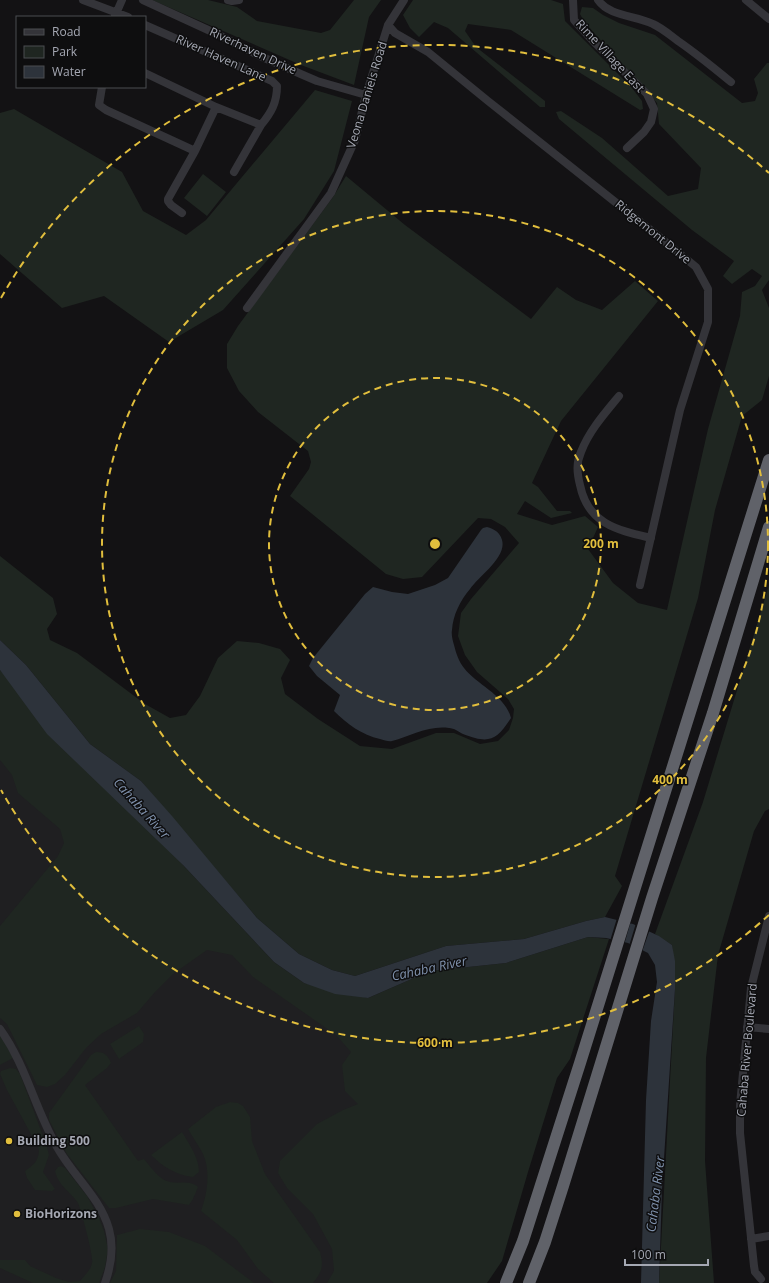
<svg xmlns="http://www.w3.org/2000/svg" width="769" height="1283" font-family="'Open Sans',sans-serif">
<style>
.built{fill:#1f1f21}
.green{fill:#1f2621}
.water{fill:#2d333b}
.pier{fill:#131214}
.lines{fill:none;stroke-linecap:round;stroke-linejoin:round}
.minor{stroke:#343439;stroke-width:8}
.highway{stroke:#606269;stroke-width:12}
.ring{fill:none;stroke:#e1be3d;stroke-width:2;stroke-dasharray:7 5}
.poi-dot{fill:#e1be3d;stroke:#0e0e0f;stroke-width:1.5}
.labels{text-anchor:middle;stroke-width:3;stroke-linejoin:round;paint-order:stroke}
.street-label{font-size:12px;fill:#a5a8b3;stroke:#0e0e0f}
.poi-label{font-size:12px;font-weight:bold;fill:#a5a8b3;stroke:#0e0e0f;text-anchor:start}
.water-label{font-size:13px;font-style:italic;fill:#7f91ac;stroke:#0e0e0f}
.centre{fill:#e1be3d;stroke:#0e0e0f;stroke-width:2}
.ring-label{font-size:12px;text-anchor:middle;font-weight:bold;fill:#e1be3d;stroke:#0e0e0f;stroke-width:3;stroke-linejoin:round;paint-order:stroke}
</style>
<rect width="100%" height="100%" fill="#131214"/>
<path class="built" d="M0 706 137 878 376 1047 415 1283H0Z"/>
<path class="green" d="M152 0H208L237 7 257 21 321 33 330 30 354 0H381L369 17 354 85 301 65Z
M413 0H551L563 4 565 21 632 88 642 101 643 109 640 110 511 30 468 24 465 31 476 47 545 101V107H540L448 28 434 22 419 37 410 28 403 15Z
M582 7 593 8 603 15 619 23 655 35 742 103 755 101 758 93 754 79 767 63H769V280L762 290 769 308V376L762 400 742 416 715 510 698 598 615 876 622 886 605 917 586 921 524 939 446 946 355 976 332 970 299 954 257 918 141 781 90 744 26 665 0 640V556L53 598 57 614 47 629 50 640 77 653 145 704 170 718 186 715 200 696 218 658 237 641 259 643 280 649 290 660 281 678 285 694 318 719 360 746 392 749 436 733H454L480 744 498 741 509 730 513 718 514 709 508 699 477 672 465 655 458 636 461 613 471 599 519 543 505 527 491 519 478 518 422 577 403 579 386 574 290 496 309 469 311 462 308 451 258 412 239 391 227 368V344L238 326 333 197 346 176 405 225 531 319 557 287 576 300 602 310 635 281 658 301 561 421 532 483 538 487 557 511H570L572 513 551 518 525 501 517 514 552 525 585 516 598 527 588 549 613 583 638 603 667 610 708 429 740 316 742 292 755 286 762 276 752 269 732 284 723 276 734 261 692 230 559 119 556 112 561 111 602 138 668 196 698 189 701 168 659 124 657 103 585 23 580 14Z
M315 90 352 101 334 171 304 219 223 310 169 342 104 296 62 308 0 254V113L14 109 122 172 143 211 186 235 206 220Z
M203 174 226 192 207 216 184 198Z
M769 585V809L765 811 754 831 718 955 706 1058 705 1161 714 1283H659L675 989 672 945 655 934 703 802Z
M0 670 274 962 304 983 368 998 430 971 506 963 588 937 609 939 570 1059 557 1078 528 1172 502 1261 487 1283H327L334 1271 332 1249 313 1214 287 1188 278 1173 280 1161 317 1124 343 1110 358 1104 345 1091 342 1065 351 1052 336 1035 253 977 232 955 207 950 173 974 155 992 137 1013 101 1034 86 1048 65 1075 55 1084 47 1087 37 1085 7 1024 0 1018V926L58 856 64 843 60 829 18 793 12 775 0 760Z
M139 1026 144 1034 143 1042 119 1059 110 1044Z
M0 1034 13 1058 0 1065Z
M96 1052C104 1052 108 1055 111 1063L107 1068 85 1085 138 1161 144 1159C151 1167 159 1180 170 1182 180 1184 190 1180 198 1187L193 1199 189 1205 153 1199 116 1208H109L67 1154 49 1120V1113L91 1055Z
M10 1068 16 1069 20 1074 47 1147 49 1155 43 1172 55 1189 52 1191 35 1190 27 1178 25 1171C34 1165 39 1160 39 1149L7 1090 0 1074 1 1071Z
M230 1102 238 1103 243 1106 250 1117 252 1141 265 1174 320 1252C324 1266 322 1272 313 1283H274L258 1269 237 1240 201 1211C207 1194 211 1172 203 1154 199 1146 193 1138 188 1129L216 1107Z
M182 1132C189 1144 199 1157 199 1172L193 1177C176 1175 163 1167 151 1155Z
M61 1166 65 1168 87 1196 99 1218 104 1231 108 1249 105 1267 99 1283H33L0 1268V1260H25L30 1266 56 1278 69 1282 80 1281C84 1276 91 1270 92 1263 94 1257 81 1210 78 1203 70 1191 59 1187 55 1171L58 1167Z
M140 1229 169 1232 205 1246 254 1283H110L116 1271 117 1235Z"/>
<path class="water" d="M487 527C494 529 500 532 502 540 507 557 479 576 470 589 460 601 453 615 452 630 451 635 453 641 454 645 456 653 459 662 464 668 477 685 505 695 511 718 496 741 489 744 463 734 459 732 454 728 449 728 429 725 411 736 392 741 389 742 384 740 380 739 362 735 347 724 334 711L340 695 317 676 309 666 313 658 365 594 373 587 392 592 408 594 435 585 448 578 481 530 483 528Z
M0 640 26 665 90 744 141 781 172 816 257 918 299 954 332 970 355 976 446 946 524 939 586 921 605 917 633 924 659 936 672 945 675 961V989L662 1189 659 1283H641L646 1100 651 1021 657 982 655 965 648 953 628 943 606 938 588 937 506 963 430 971 368 998 335 994 304 983 274 962 183 865 47 734 0 670Z"/>
<path class="pier" d="M617 918 631 921 624 945 610 941Z
M636 923 650 929 642 952 629 946Z"/>
<g class="lines">
<path class="minor" d="M83 0 128 17
M143 0 219 35 260 56 303 75 317 81 366 95
M228 0 232 1 239 0
M573 0 574 20 596 44 647 94 654 109 651 122 644 132 627 148
M598 0C610 17 635 15 653 24 662 28 670 35 678 41 697 54 714 68 731 82
M746 0 769 19
M115 16 122 0
M145 25 272 81 277 86C277 103 271 113 261 125
M388 25 395 33 428 52 488 101 658 236 696 267 708 289V322L680 410 640 585
M145 73 216 107 261 125 234 172
M102 87 99 105 106 110 195 151
M182 213 171 205 168 201V199L195 151 216 107
M247 308 331 193 355 140 366 95 388 25 404 0
M619 396C605 413 589 431 581 452 576 463 577 473 580 485 588 524 617 530 651 538
M747 1027 769 1029
M0 1029C26 1065 35 1109 57 1147 73 1176 100 1197 109 1229 114 1247 111 1266 105 1283
M751 1239 769 1236
M761 1279 755 1272 754 1266 740 1133V1105L751 988 769 916"/>
<path class="highway" d="M506 1283 523 1241 580 1063 769 460
M529 1283 545 1242 563 1186 652 898 713 713 769 527"/>
</g>
<g class="ring">
<circle cx="435" cy="544" r="166"/>
<circle cx="435" cy="544" r="333"/>
<path d="M769 915A499 499 0 0 1 1 790M1 298A499 499 0 0 1 769 173"/>
</g>
<g class="poi-dot">
<circle cx="9" cy="1141" r="4"/>
<circle cx="17" cy="1214" r="4"/>
</g>
<g class="labels">
<g class="street-label">
<text transform="translate(253 51) rotate(25)" y="4">Riverhaven Drive</text>
<text transform="translate(610 56) rotate(47)" y="4">Rime Village East</text>
<text transform="translate(221 58) rotate(24)" y="4">River Haven Lane</text>
<text transform="translate(367 95) rotate(-73)" y="4">Veona Daniels Road</text>
<text transform="translate(653 232) rotate(39)" y="4">Ridgemont Drive</text>
<text transform="translate(747 1050) rotate(-85)" y="4">Cahaba River Boulevard</text>
</g>
<g class="poi-label">
<text x="17" y="1145">Building 500</text>
<text x="25" y="1218">BioHorizons</text>
</g>
<g class="water-label">
<text transform="translate(142 808) rotate(48)" y="5">Cahaba River</text>
<text transform="translate(429 968) rotate(-12)" y="5">Cahaba River</text>
<text transform="translate(655 1194) rotate(-83)" y="5">Cahaba River</text>
</g>
</g>
<circle cx="435" cy="544" r="6" class="centre"/>
<g class="ring-label">
<text x="601" y="548">200 m</text>
<text x="670" y="784">400 m</text>
<text x="435" y="1047">600 m</text>
</g>
<rect x="16" y="16" width="130" height="72" fill="#0e0e0f" stroke="#4a4c51"/>
<rect x="24" y="29" width="20" height="6" fill="#343439" stroke="#4a4c51"/>
<text x="52" y="36" font-size="12" fill="#a5a8b3">Road</text>
<rect x="24" y="46" width="20" height="12" fill="#1f2621" stroke="#4a4c51"/>
<text x="52" y="56" font-size="12" fill="#a5a8b3">Park</text>
<rect x="24" y="66" width="20" height="12" fill="#2d333b" stroke="#4a4c51"/>
<text x="52" y="76" font-size="12" fill="#a5a8b3">Water</text>
<path d="M625 1259v6h83v-6" fill="none" stroke="#a5a8b3" stroke-width="2"/>
<text x="631" y="1259" font-size="12" fill="#a5a8b3" stroke="#0e0e0f" stroke-width="3" paint-order="stroke">100 m</text>
</svg>
